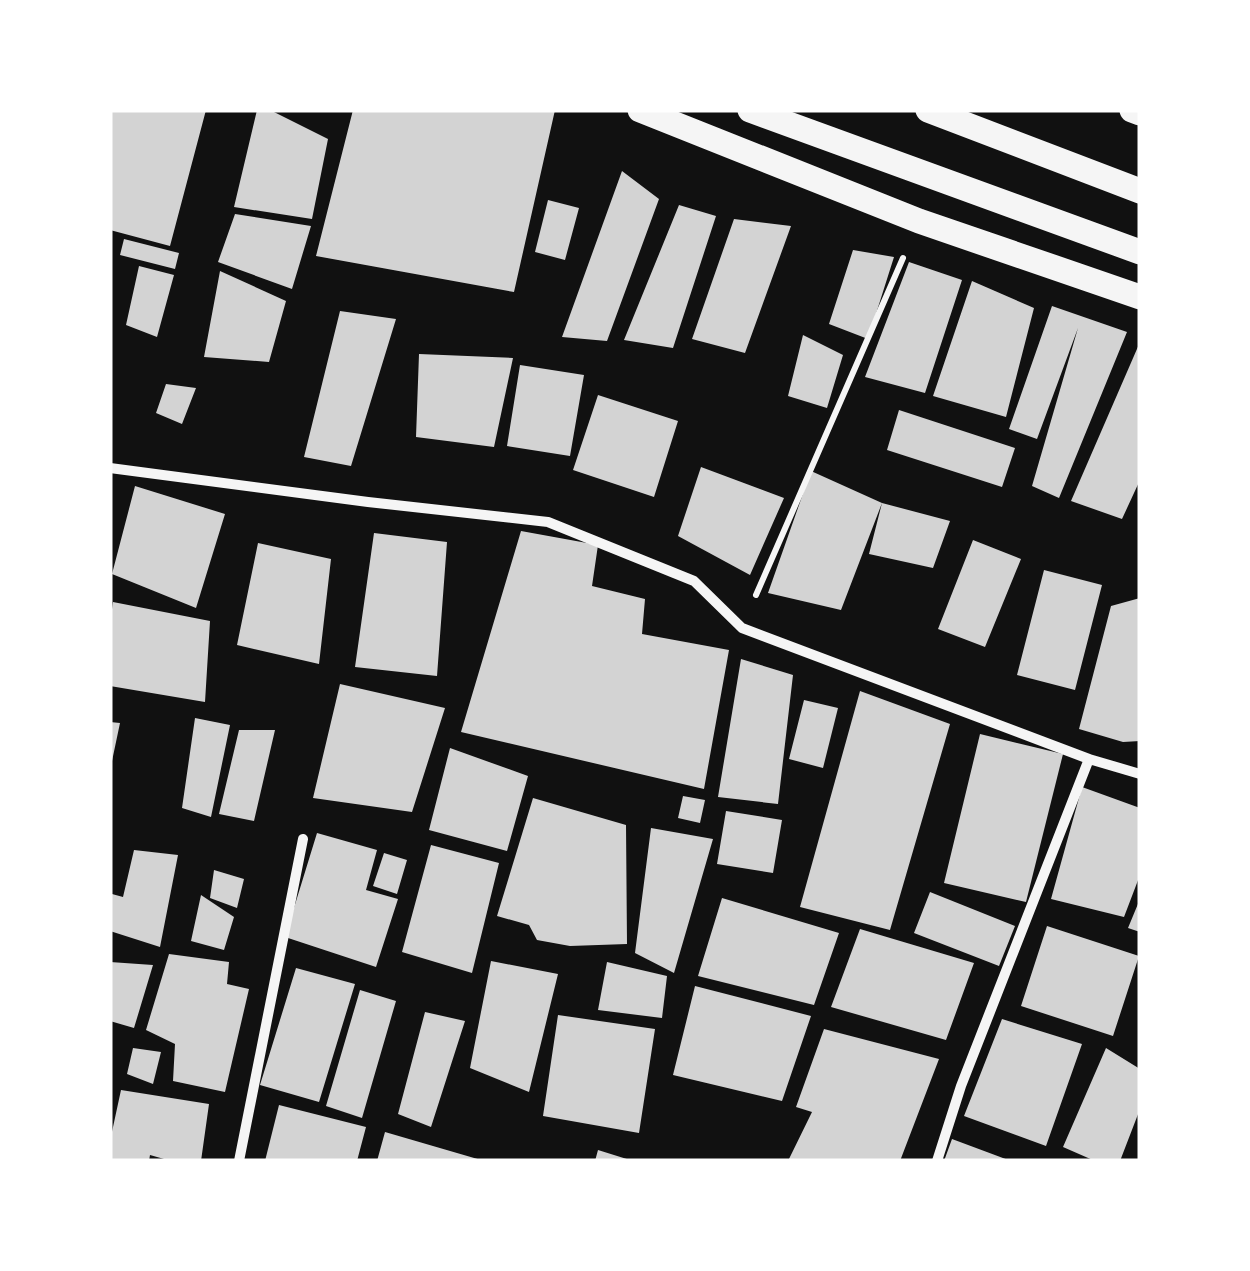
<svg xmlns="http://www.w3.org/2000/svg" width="1250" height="1271" font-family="'Crimson Pro',serif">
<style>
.building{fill:#d3d3d3}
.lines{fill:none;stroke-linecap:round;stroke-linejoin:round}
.path{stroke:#f5f5f5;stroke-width:6}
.minor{stroke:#f5f5f5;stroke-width:10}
.primary{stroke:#f5f5f5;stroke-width:25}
</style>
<rect width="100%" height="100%" fill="#111"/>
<path class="building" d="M110 110H206L170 246 110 230Z
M257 110H270L328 139 312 219 234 207Z
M353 110H555L514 292 316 256Z
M622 171 659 199 607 341 562 337Z
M548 200 579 208 565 260 535 252Z
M679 205 716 216 673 348 624 340Z
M235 214 311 226 292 289 218 262Z
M734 219 791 226 745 353 692 339Z
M124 239 179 253 175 269 120 255Z
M853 250 894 257 868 339 829 324Z
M909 262 962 280 925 393 865 377Z
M139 266 174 275 157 337 126 325Z
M220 271 286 301 269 362 204 357Z
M972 281 1034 308 1006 417 933 396Z
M1052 306 1127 332 1059 498 1032 486 1078 328 1037 439 1009 429Z
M340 311 396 319 351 466 304 457Z
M803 335 843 355 827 408 788 396Z
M1140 342V480L1122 519 1071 501Z
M419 354 513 358 494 447 416 437Z
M520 365 584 375 570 456 507 446Z
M166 384 196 388 182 424 156 413Z
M598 395 678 421 654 497 573 470Z
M899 410 1015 448 1002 487 887 450Z
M701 467 784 498 750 575 678 536Z
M811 471 882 503 841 610 768 593Z
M135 486 225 514 196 608 112 574Z
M882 503 950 521 933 568 869 554Z
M521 531 598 545 592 586 645 599 642 634 729 650 704 789 461 732Z
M374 533 447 542 437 676 355 667Z
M973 540 1021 559 985 647 938 629Z
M258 543 331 559 319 664 237 645Z
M1044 570 1102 585 1075 690 1017 675Z
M1140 598V741L1123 742 1079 729 1111 606Z
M113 602 210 621 205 702 110 686V624Z
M741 659 793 675 778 804 718 797Z
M340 684 445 708 412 812 313 798Z
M860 691 950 724 890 930 800 907Z
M804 700 838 708 823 768 789 759Z
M195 718 230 725 211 817 182 808Z
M110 722 120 723 112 761H110Z
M239 730H275L254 821 219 814Z
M980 734 1063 754 1026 902 944 883Z
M450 748 528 776 507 851 429 830Z
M1082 787 1140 808V875L1124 917 1051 899Z
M683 796 705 800 700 823 678 818Z
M533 798 626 825 627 944 570 946 537 940 529 925 497 916Z
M726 811 782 820 773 873 717 864Z
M651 828 713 839 674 973 635 953Z
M317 833 377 850 366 890 398 899 376 967 285 937Z
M431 845 499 863 472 973 402 952Z
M134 850 178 855 160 947 110 931V897L112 894 123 897Z
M384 853 407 860 397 894 373 886Z
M214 870 244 879 237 908 210 898Z
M930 892 1015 926 999 966 914 933Z
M201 895 234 917 224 950 191 941Z
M722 898 839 933 814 1005 698 976Z
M1140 899V932L1128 928Z
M1047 926 1139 956 1113 1036 1021 1006Z
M860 929 974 963 946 1040 831 1007Z
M169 954 229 962 227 984 249 989 225 1092 173 1081 175 1044 146 1030Z
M491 961 558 974 529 1092 470 1068Z
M110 962 153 965 134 1028 110 1021Z
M607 962 667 976 662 1018 598 1010Z
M296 968 355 984 319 1102 260 1085Z
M695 986 811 1016 782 1101 673 1075Z
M360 990 396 1001 362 1118 326 1106Z
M425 1012 465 1021 431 1127 398 1114Z
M558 1015 655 1029 639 1133 543 1116Z
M1002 1019 1082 1044 1046 1146 964 1116Z
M824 1029 939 1059 900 1161H788L812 1112 796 1107Z
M133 1048 161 1052 153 1084 127 1074Z
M1106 1048 1140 1069V1109L1120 1161H1095L1063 1147Z
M121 1090 209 1104 201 1161H171L150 1155 149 1161H110V1141Z
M279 1105 366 1127 357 1161H265Z
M385 1132 481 1160V1161H377Z
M952 1139 1011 1161H944Z
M598 1150 630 1160 629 1161H595Z"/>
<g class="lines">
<path class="path" d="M756 595 903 258"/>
<path class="minor" d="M110 468 368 502 548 522 694 581 742 628 1089 759 1140 774
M239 1161 303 839
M937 1161 961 1086 1089 759"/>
<path class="primary" d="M640 110 919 221 1140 297
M750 110 1140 252
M928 110 1140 191
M1132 110 1140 113"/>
</g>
<rect width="1250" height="1271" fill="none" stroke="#ffffff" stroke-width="225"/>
</svg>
